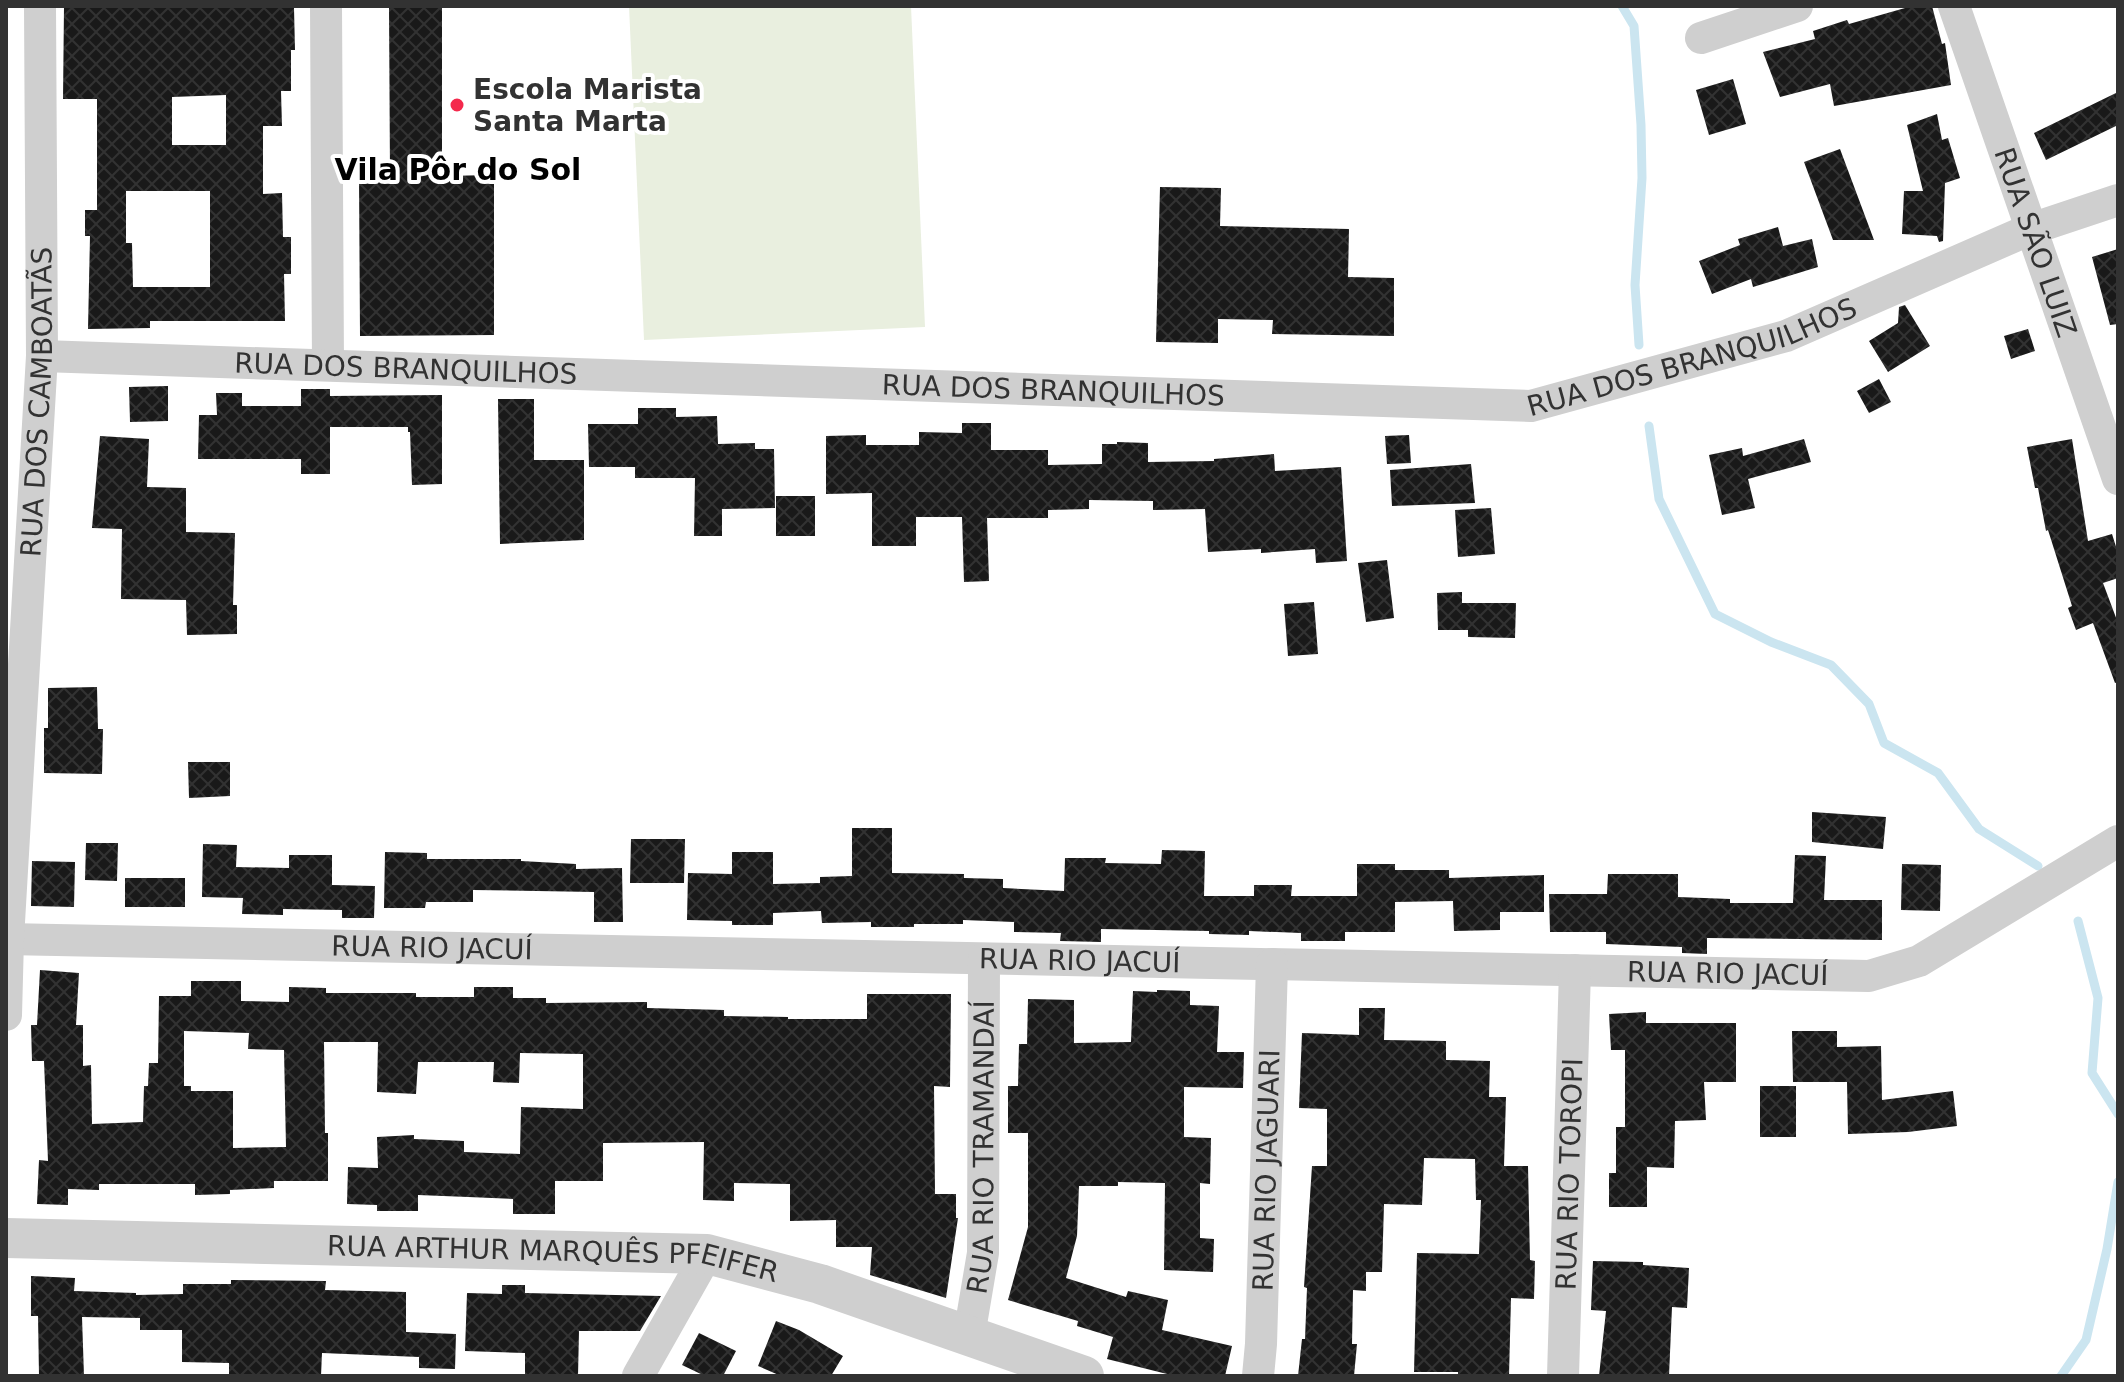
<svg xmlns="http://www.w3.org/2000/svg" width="2124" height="1382" font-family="'DejaVu Sans',sans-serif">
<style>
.pitch{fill:#e9efdf}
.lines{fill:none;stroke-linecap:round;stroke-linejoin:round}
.stream{stroke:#cbe5f0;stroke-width:9}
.building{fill:url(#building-cross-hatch);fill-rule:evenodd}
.minor{stroke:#cfcfcf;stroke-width:32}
.tertiary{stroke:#cfcfcf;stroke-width:40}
.poi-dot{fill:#f4294c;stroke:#fff;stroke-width:3}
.labels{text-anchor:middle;stroke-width:8;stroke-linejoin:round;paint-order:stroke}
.poi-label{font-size:28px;font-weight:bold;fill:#323232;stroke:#fff;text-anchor:start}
.street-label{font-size:28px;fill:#323232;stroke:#fff}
.neighbourhood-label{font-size:30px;font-weight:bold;fill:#000;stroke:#fff}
</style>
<defs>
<pattern id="building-cross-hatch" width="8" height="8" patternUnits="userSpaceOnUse" patternTransform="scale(2)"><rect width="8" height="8" fill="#191919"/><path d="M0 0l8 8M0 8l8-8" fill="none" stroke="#323232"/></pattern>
</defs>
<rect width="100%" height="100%" fill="#fff"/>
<path class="pitch" d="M629 6H911L925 327 644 340Z"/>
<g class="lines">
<path class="stream" d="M1622 6 1634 26 1641 125 1642 178 1635 285 1639 345
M1649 426 1659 499 1715 614 1771 642 1831 665 1869 704 1884 743 1938 773 1979 829 2038 866
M2078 921 2098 998 2092 1073 2118 1114
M2061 1376 2086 1340 2107 1249 2118 1182"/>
</g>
<path class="building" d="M64 6 294 8 295 50H291V91H281L282 126H263V194L282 193 283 237H291V274H284L285 321H150V328L88 329 90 236H85V210H97V99H63ZM226 95V145H172V97ZM126 191H210V287H133L132 243H126Z
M389 6H442V176L494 175V335L360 336 359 176H390Z
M1912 6H1932L1942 44 1945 43 1951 85 1834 106 1830 84 1780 97 1763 52 1815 39 1813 31 1847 20 1849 24Z
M1733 79 1746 124 1709 135 1696 90Z
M2118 92V125L2046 160 2034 133Z
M1937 114 1942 140 1948 138 1960 178 1945 183 1943 241 1939 242 1937 236 1902 234 1904 191H1923L1907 125Z
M1840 149 1874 240H1833L1804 162Z
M1160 187 1221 188 1220 226 1349 229 1348 277 1394 278V336L1272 334 1273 320 1218 319V343L1156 342Z
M1778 227 1783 246 1812 239 1818 267 1753 287 1751 279 1712 294 1699 261 1740 245 1738 239Z
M2118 249V324L2110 325 2092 257Z
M1905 305 1930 346 1888 372 1869 341 1898 323 1899 307Z
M2028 329 2035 351 2011 359 2004 336Z
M1879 379 1891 402 1869 413 1857 391Z
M168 386V421L130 422 129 387Z
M301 389H330V396L442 395V484L412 485 410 432H408V427H330V474H301V459H198L199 415H217L216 393H242V406H301Z
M498 399H534V460H584V540L500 544Z
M638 408H676V417L717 416 718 444 755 443V449H774L775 508 722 509V536H694L695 478H635V467H589L588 424H638Z
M962 423H991V450H1048V465L1102 464V444H1117V442L1148 443V462L1214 461V459L1274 454 1275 471 1341 467 1347 561 1316 563 1315 549 1261 553V549L1208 552 1205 509 1153 510V501L1089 500V509L1048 510V518H987L989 581 964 582 962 517H916V546H872V493L826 494V436L866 435V445H919V432L962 433Z
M1409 435 1411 463 1387 464 1385 436Z
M100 436 149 439 147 487 186 488V532L235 533 233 605H237V634L187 635 186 600 121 599 122 529 92 528Z
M1804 439 1811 462 1748 479 1755 508 1722 515 1709 455 1742 448 1743 456Z
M2072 439 2088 541 2112 534 2118 553V578L2103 583 2118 623V682L2115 683 2093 623 2076 630 2068 608 2072 606 2048 530 2046 531 2038 488H2035L2027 447Z
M1471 464 1475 503 1392 506 1390 470Z
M776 496H815V536H776Z
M1491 508 1495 554 1458 557 1455 510Z
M1387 560 1394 618 1366 622 1358 563Z
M1462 592V603H1516L1515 638 1468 637V630H1438L1437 593Z
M1314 602 1318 654 1288 656 1284 604Z
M97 687 98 729H103L102 774 44 773V728H48V688Z
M188 762H230V796L189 798Z
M1812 812 1886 817 1883 849 1812 842Z
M852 828H892V873L964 874V878L1003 879V888L1064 891 1065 858H1106L1105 863 1161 864 1162 850 1205 851 1204 896H1254V885H1292L1291 896H1357V864H1395V870H1449V878L1544 875V912H1500V930L1454 931 1453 901 1395 902V932H1345V941H1301V933L1249 931V935L1209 934V931L1101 929V942L1060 941 1061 933 1014 932V922L963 920V924H914V927H871V922L822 923 821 911 773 913V925H732V921L687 920 688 873 732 874V852H773V884L820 883V877L852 876Z
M631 839H685L684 883H630Z
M86 843H118L117 881 85 880Z
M203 844 237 845 236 867 289 868V855H332V885L375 886 374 918H342V910L283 909V915L242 914 243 898 202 897Z
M385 852 427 853V859H521V861L576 864V869L622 868 623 922H594V892L473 890V902H426L425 908H384Z
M1795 855 1826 856 1824 900H1882V940L1707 938V954L1682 953V947L1606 944V932H1550L1549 894H1607L1608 874H1678V897L1730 899V903H1793Z
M32 861 75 862 74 907 31 906Z
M1902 864 1941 865 1940 911 1901 910Z
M125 878H185V907H125Z
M40 970 79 973 76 1025H83V1066L91 1065 92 1124 143 1122 144 1086H148L149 1063H158L159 996H191V981H241V1001L289 1002V987L326 988V993H416V997H474V987H513V998H546V1003L647 1002V1008L724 1010V1016L788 1017V1019H867V994H951L950 1087 934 1086 935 1194H956V1218H958L946 1298 870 1275 872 1247H836V1220L790 1221V1184L734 1183V1201L703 1200 704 1142 603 1143V1181H555V1214H513V1199L468 1197 418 1195V1211H377V1205L347 1204 348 1167 378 1168 377 1137 414 1135V1139L464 1141V1152L520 1154 521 1107 583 1109V1054L520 1053 519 1083 493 1082 494 1062H418L416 1094 377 1092 378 1042H324L325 1133H328V1181H274V1188L230 1190V1194L195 1195V1184H99V1190L68 1189V1205L37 1204 39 1160 48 1161 44 1061H32L31 1025H37ZM184 1031 249 1033 248 1049 284 1050 286 1147 233 1148V1091H191V1086H184Z
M1157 990 1190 991V1005L1219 1006 1217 1052H1244L1243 1088 1184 1087V1137L1211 1138 1210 1184 1200 1183V1238L1214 1239 1213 1272 1164 1270 1165 1183 1118 1182V1186H1079L1077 1236 1066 1278 1126 1297 1128 1291 1168 1300 1162 1330 1232 1346 1225 1376H1175L1107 1359 1113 1337 1077 1326 1078 1321 1008 1300 1028 1227V1133H1008V1086H1018L1019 1044H1027L1028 999 1074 1000V1043L1131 1042 1133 991 1157 992Z
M1359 1008H1385L1384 1040 1446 1041V1060L1490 1061 1489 1097H1506L1504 1166H1528L1530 1260 1535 1261 1534 1299 1511 1298 1509 1376H1458V1372H1414L1417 1253 1479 1254 1481 1200H1476L1475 1159 1424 1158 1422 1205 1384 1204 1382 1272H1366V1291L1353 1290 1352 1344H1357L1354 1376H1298L1302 1339H1305L1307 1288 1304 1287 1312 1166H1327V1109L1299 1108 1302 1033 1359 1035Z
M1646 1012V1023H1736V1082H1704L1706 1120 1675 1121 1674 1168 1647 1167V1207H1609V1173H1616V1127H1625V1050H1611L1609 1014Z
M1792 1031H1837V1047L1881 1046 1882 1100 1953 1091 1957 1126 1908 1132 1848 1134 1847 1082H1793Z
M1760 1086H1796V1137H1760Z
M1593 1261 1643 1262V1265L1689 1268 1687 1308 1672 1307 1669 1376H1599L1606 1311 1591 1310Z
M31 1276 75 1278 74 1291 136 1293V1295L183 1294V1284H231V1280L326 1281 325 1290 406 1292V1332L456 1334 455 1369 419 1368V1357L322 1353 321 1376H229V1363L182 1362V1330H140V1318L82 1317 84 1376H39L38 1316H31Z
M502 1285H525V1293L661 1296 640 1331H579L578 1376H525V1353L465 1351 467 1293 502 1294Z
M776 1321 799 1330 843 1356 831 1376H781L758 1366Z
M699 1333 736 1351 723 1376H705L682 1365Z"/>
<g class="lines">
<g class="minor">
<path d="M326 6 328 365"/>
<path id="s1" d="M1954 6 2118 479"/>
<path d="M1701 38 1797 6"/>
<path id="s2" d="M42 356 1531 406 1786 336 2031 229 2118 200"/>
<path id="s3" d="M6 939 1869 976 1919 961 2118 841"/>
<path id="s4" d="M6 1015 8 939 42 356 40 6"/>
<path id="s5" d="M969 1336 983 1253 984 959"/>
<path d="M638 1376 707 1254"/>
<path id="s6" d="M1258 1376 1261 1344 1272 964"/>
<path id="s7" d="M1563 1376 1575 970"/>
</g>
<path class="tertiary" id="s8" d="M6 1238 707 1254 820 1284 1084 1376"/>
</g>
<circle class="poi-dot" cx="457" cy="105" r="8"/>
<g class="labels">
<g class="poi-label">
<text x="473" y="99">Escola Marista<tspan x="473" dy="32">Santa Marta</tspan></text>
</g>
<g class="street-label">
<text dy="10" stroke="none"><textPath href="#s1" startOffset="250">RUA SÃO LUIZ</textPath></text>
<text dy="10" stroke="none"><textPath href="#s2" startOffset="1658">RUA DOS BRANQUILHOS</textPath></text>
<text dy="10" stroke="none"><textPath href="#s2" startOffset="364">RUA DOS BRANQUILHOS</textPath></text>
<text dy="10" stroke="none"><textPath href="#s2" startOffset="1012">RUA DOS BRANQUILHOS</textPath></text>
<text dy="10" stroke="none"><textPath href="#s4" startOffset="614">RUA DOS CAMBOATÃS</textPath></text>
<text dy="10" stroke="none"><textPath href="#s3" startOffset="426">RUA RIO JACUÍ</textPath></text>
<text dy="10" stroke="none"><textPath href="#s3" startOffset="1074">RUA RIO JACUÍ</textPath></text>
<text dy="10" stroke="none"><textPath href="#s3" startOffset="1722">RUA RIO JACUÍ</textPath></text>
<text dy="10" stroke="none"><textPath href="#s5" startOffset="190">RUA RIO TRAMANDAÍ</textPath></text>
<text dy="10" stroke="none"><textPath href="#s6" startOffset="206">RUA RIO JAGUARI</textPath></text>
<text dy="10" stroke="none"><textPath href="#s7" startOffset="202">RUA RIO TOROPI</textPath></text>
<text dy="10" stroke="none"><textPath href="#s8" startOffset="548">RUA ARTHUR MARQUÊS PFEIFER</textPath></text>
</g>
<g class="neighbourhood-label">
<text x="458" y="180">Vila Pôr do Sol</text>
</g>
</g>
<rect width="2124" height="1382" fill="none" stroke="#323232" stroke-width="16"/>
</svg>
